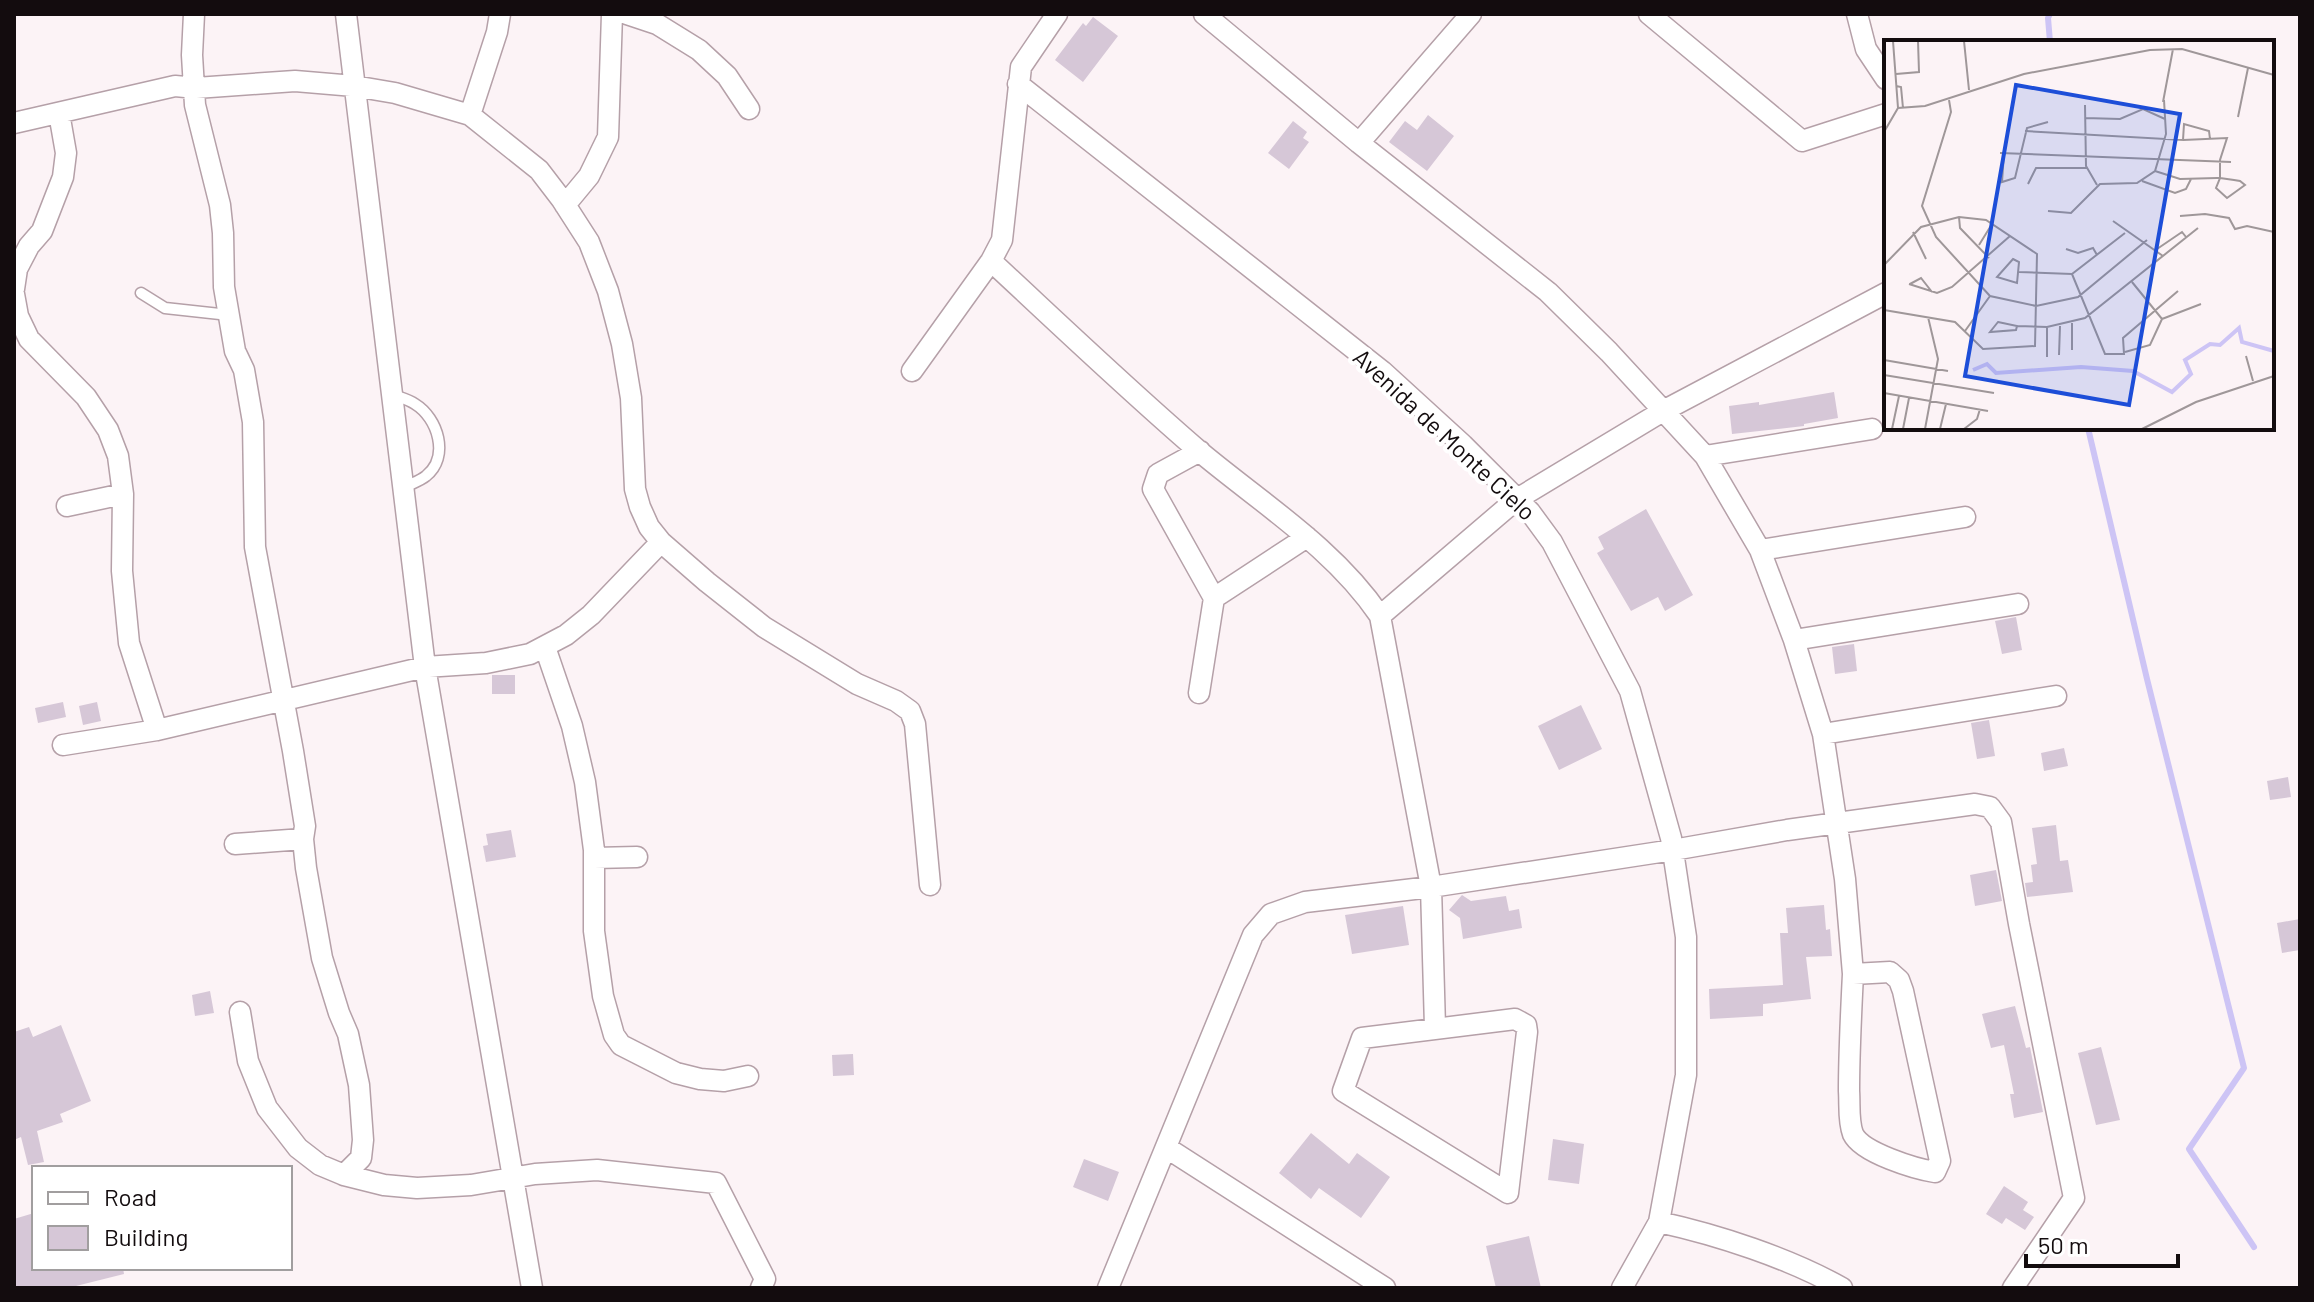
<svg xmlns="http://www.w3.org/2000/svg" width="2314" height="1302" font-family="Barlow,sans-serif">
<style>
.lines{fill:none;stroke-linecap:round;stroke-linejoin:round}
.stream{stroke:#cdc4f5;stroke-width:6}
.building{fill:#d6c7d7}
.service-casing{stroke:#b5a0a8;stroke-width:13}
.minor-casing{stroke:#b5a0a8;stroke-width:23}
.service{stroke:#fff;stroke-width:10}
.minor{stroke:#fff;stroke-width:20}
.labels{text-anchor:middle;stroke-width:8;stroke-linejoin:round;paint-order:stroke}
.street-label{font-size:24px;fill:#130c0e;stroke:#fff}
.inset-river{fill:none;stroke:#cdc4f5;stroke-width:4}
.inset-road{fill:none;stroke:#9f9799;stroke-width:2}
.view{fill:#1d4ed8;fill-opacity:0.15;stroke:#1d4ed8;stroke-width:4}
.inset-edge{fill:none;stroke:#130c0e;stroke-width:4}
</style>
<rect width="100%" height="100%" fill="#fcf3f6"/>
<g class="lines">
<path class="stream" d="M2050 14 2048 18 2050 42
M2088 428 2147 679 2244 1068 2189 1149 2254 1247"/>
</g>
<path class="building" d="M1093 17 1118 36 1083 82 1055 60 1083 23 1086 26Z
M1428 115 1454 136 1427 171 1389 142 1405 121 1417 130Z
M1293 121 1307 132 1303 138 1309 142 1289 169 1268 153Z
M1834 392 1838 418 1804 424V426L1732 434 1729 406 1759 402V405Z
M1646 509 1693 595 1665 611 1658 597 1631 611 1597 553 1604 549 1598 537Z
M2016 617 2022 650 2002 654 1995 621Z
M1854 644 1857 671 1835 674 1832 647Z
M492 675H515V694H492Z
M63 702 66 717 38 723 35 708Z
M97 702 101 721 83 725 79 706Z
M1581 705 1602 749 1559 770 1538 726Z
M1989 720 1995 756 1977 759 1971 723Z
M2064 748 2068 766 2044 771 2041 753Z
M2288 777 2291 797 2270 800 2267 781Z
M2056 825 2060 861 2068 860 2073 892 2027 897 2025 883 2033 882 2031 865 2037 864 2032 828Z
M511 830 516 857 486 862 483 846 488 845 486 834Z
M1996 870 2002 901 1975 906 1970 875Z
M1462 895 1471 901 1506 896 1509 911 1519 909 1522 928 1463 939 1460 918 1449 910Z
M1824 905 1826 930 1830 929 1832 956 1806 957 1811 999 1763 1004V1016L1710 1019 1709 989 1783 985 1780 933H1788L1786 908Z
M1403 906 1409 945 1352 954 1345 915Z
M2300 919V950L2282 953 2277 923Z
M210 991 214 1013 195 1016 192 995Z
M2015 1006 2026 1048 2030 1047 2043 1112 2014 1118 2010 1094H2014L2004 1045 1991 1048 1982 1014Z
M61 1025 91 1101 60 1114 63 1122 37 1131 44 1162 28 1165 21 1137 14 1140V1032L29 1027 33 1037Z
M2101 1047 2120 1120 2096 1125 2078 1053Z
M853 1054 854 1075 833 1076 832 1055Z
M1311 1133 1349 1164 1357 1153 1390 1177 1361 1218 1319 1188 1311 1199 1279 1173Z
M1553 1139 1584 1144 1579 1184 1548 1180Z
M1084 1159 1119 1172 1108 1201 1073 1187Z
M2004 1186 2028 1202 2023 1210 2034 1217 2025 1230 2006 1218 2002 1224 1986 1214Z
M34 1213V1268H123L124 1274 68 1288H14V1219Z
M1529 1236 1541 1288H1496L1486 1246Z"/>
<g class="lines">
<g class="service-casing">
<path id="service" d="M141 293 165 308 229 315
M391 394C398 397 408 399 415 404 438 418 450 457 426 476 420 481 410 484 403 488"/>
</g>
<g class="minor-casing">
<path id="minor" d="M194 14 192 55 195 105 220 205 223 233 224 287 235 351 244 370 253 422 255 547 293 751 305 826 303 839 306 868 322 958 339 1013 348 1034 359 1085 363 1140 361 1158 344 1175
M346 14 425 667 532 1288
M627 14 657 24 699 50 727 76 749 109
M1204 14 1359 143 1548 292 1609 352 1705 456 1760 550 1794 640 1823 734 1845 879 1853 974
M1649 14 1802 141 1886 114
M1857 14 1866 49 1886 79
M1018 84 1382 371 1463 445 1530 512 1552 542 1630 691 1671 838 1686 937V1075L1659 1222 1622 1288
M470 115 497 32 500 14
M14 123 175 86 196 88 295 81 354 86 395 93 470 115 539 170 562 200 589 242 608 291 622 344 631 398 635 489 640 507 649 527 661 542 707 582 764 627 857 684 896 701 910 711 915 724 930 885
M1359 143 1471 14
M565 205 589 176 608 137 612 14
M991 261C1060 325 1128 390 1199 451 1261 503 1334 548 1380 616L1431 887 1435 1027
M14 289 17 269 29 246 42 231 63 177 66 153 59 113
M14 294 18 316 29 339 86 397 108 430 118 456 123 494 122 571 129 643 157 730
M912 371 991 261 1002 240 1021 67 1057 14
M1705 456 1872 429
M67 506 123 494
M1760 550 1965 517
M1214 598 1307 537
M1380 616 1517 499 1663 411 1886 293
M1794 640 2018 604
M545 647 572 726 585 782 594 850V931L603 996 614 1035 621 1045 676 1073 700 1079 724 1081 748 1076
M1199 693 1214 598 1153 489 1158 474 1200 451
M1823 734 2056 696
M63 745 157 730 425 667 486 663 530 654 566 635 591 615 661 542
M235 844 303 839
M594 858 637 857
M1890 972 1899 980 1903 991 1940 1161 1935 1172C1916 1169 1862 1153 1853 1134 1848 1121 1850 1105 1849 1091 1849 1052 1851 1013 1853 974Z
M240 1012 248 1061 267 1108 298 1148 320 1165 344 1175 384 1185 417 1188 471 1185 535 1174 597 1170 716 1183 765 1279 761 1288
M1515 1019 1526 1025 1527 1032 1508 1193 1343 1091 1362 1038Z
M1167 1148 1385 1288
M1659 1222C1718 1235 1789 1258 1842 1288
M1108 1288 1253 935 1271 914 1305 902 1431 887 1673 850 1787 830 1975 804 1990 807 2001 822 2019 924 2074 1198 2013 1288"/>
</g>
<use href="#service" class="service"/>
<use href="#minor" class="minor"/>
</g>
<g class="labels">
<g class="street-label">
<text transform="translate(1444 435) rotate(43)" y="8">Avenida de Monte Cielo</text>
</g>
</g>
<g transform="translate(1884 40)">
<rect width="390" height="390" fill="#fcf3f6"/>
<path class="inset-river" d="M89 330 103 324 112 333 197 327 249 331 288 352 307 334 301 320 326 304 336 305 355 288 358 302 390 311"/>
<path class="inset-road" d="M9 1 14 68M80 1 85 50M12 34 35 32 34 1M12 46 17 47 19 68M65 60 67 72 38 166 52 197 106 256 152 266 194 257 263 200M279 62 289 9M201 65 202 126 213 145M354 77 364 28M201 78 236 79 259 69 281 79M141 91 299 100 300 84 325 91 326 99M0 92 14 68 41 66 140 34 266 10 298 9 390 35M116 113 347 122M120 113 118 142 131 138 143 88 164 82M271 131 296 139 333 138H336L350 140 356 141 361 145 343 158 332 148 336 138V120L343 98 299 100M258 141 291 153 302 149 307 139M144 144 152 128H203M164 171 187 173 216 144 253 143 271 131 282 94 280 60M296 176 321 174 345 178 351 189 363 186 390 192M75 177 76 188 105 218M229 181 279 216M29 192 42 219M95 205 108 184M182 209 194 213 209 208 213 215M273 209 298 192 302 197M129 219 135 222 133 243 113 237ZM0 225 37 187 75 177 102 180 153 214 151 306 99 309 71 282 0 270M135 232 188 234 241 193M188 234 221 314H240L239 298 294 251M248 242 278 279 317 264M25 244 53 253 68 247 126 196M26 244 37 238 48 252M114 282 133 286 132 290 106 292ZM133 286 163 287 201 278 314 188M81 291 106 256M188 310V283M241 312 266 305 278 279M175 315 176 286M362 316 369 341M163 317V287M0 320 64 331M0 335 110 353M0 353 104 371M8 389 15 356M19 389 25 358M41 389 54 319 44 277M56 389 62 364M80 389 93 379 96 369M258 389 312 362 390 336"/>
<path class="view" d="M132 45 296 74 245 365 81 336Z"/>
<rect width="390" height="390" class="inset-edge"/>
</g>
<rect width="2314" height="1302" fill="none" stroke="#130c0e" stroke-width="32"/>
<rect x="32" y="1166" width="260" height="104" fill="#ffffff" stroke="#a19e9f" stroke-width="2"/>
<rect x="48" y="1192" width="40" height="12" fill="#ffffff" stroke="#a19e9f" stroke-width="2"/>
<text x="104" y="1206" font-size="24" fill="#130c0e">Road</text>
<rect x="48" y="1226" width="40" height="24" fill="#d6c7d7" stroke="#a19e9f" stroke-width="2"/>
<text x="104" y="1246" font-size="24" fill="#130c0e">Building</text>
<path d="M2026 1254v12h152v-12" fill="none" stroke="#130c0e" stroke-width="4"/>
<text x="2038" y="1254" font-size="24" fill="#130c0e" stroke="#ffffff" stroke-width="6" paint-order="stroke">50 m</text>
</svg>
